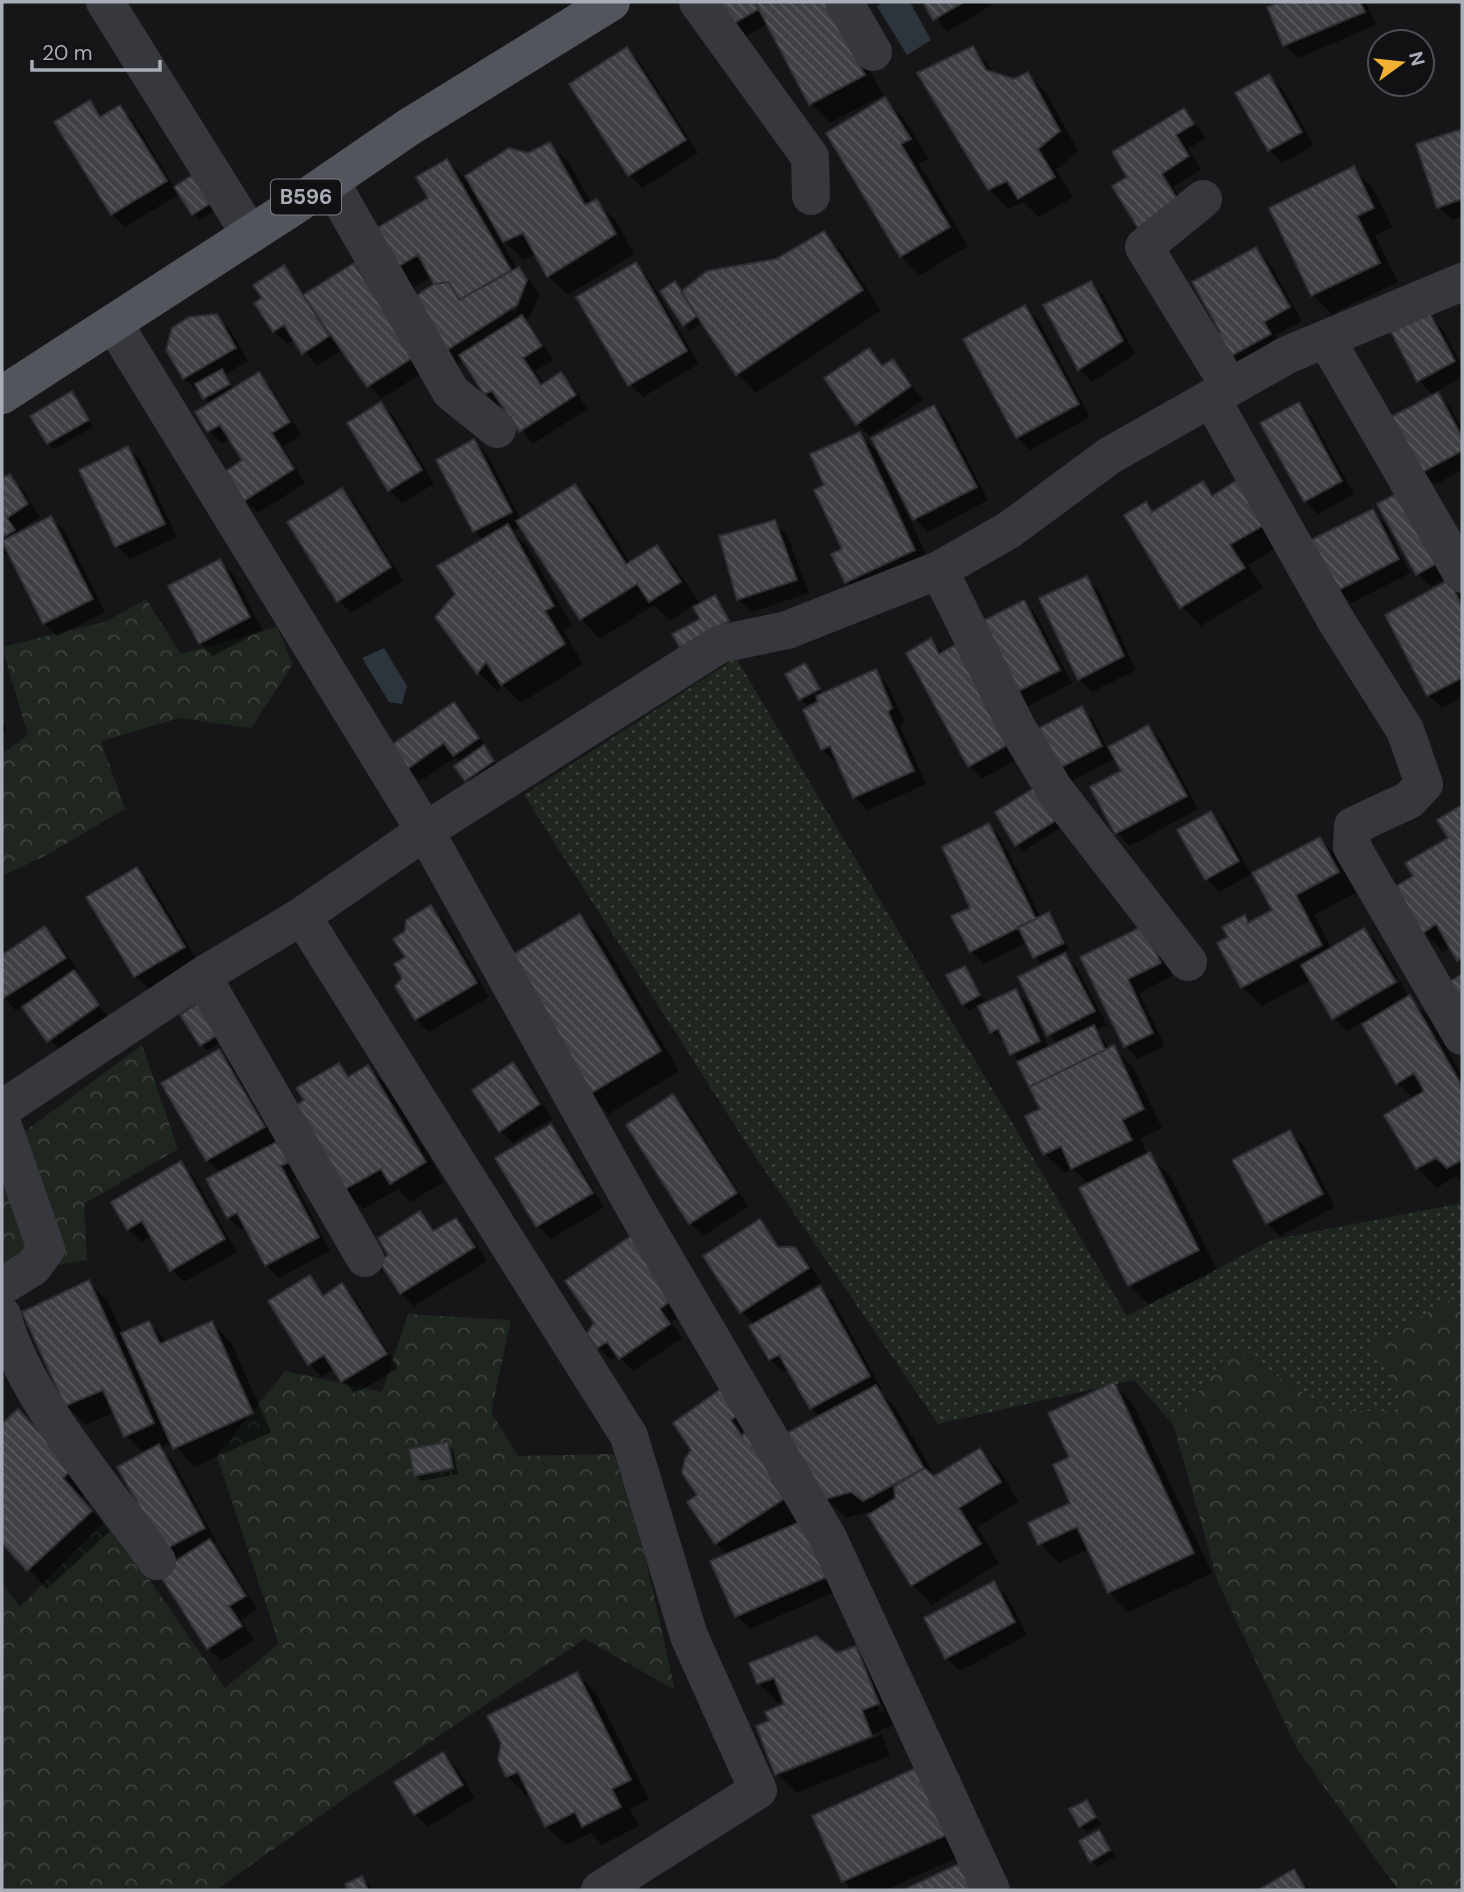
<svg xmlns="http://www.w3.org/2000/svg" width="1464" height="1892" font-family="'DM Sans',sans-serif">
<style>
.grass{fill:url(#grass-dots)}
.forest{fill:url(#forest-crowns)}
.water{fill:#2c353c}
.shadow{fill:#0007;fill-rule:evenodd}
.building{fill:url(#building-back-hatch);stroke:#303034;stroke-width:2}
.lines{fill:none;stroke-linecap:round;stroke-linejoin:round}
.minor{stroke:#37383d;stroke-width:38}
.major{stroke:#53555c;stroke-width:38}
.labels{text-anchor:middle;stroke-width:6;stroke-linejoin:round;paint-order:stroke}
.shield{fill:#111113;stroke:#7b7e86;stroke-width:2}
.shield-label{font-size:21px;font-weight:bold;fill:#a8adb8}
</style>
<defs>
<pattern id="grass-dots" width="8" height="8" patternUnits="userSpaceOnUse" patternTransform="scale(1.75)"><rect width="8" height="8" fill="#1e261f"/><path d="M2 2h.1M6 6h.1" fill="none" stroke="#3c433d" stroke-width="1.8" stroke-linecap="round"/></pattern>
<pattern id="forest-crowns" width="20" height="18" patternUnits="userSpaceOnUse" patternTransform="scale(1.75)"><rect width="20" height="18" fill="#1e261f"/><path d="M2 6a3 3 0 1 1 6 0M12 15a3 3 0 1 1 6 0" fill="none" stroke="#3c433d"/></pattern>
<pattern id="building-back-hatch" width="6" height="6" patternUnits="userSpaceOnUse" patternTransform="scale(1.75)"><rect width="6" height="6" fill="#404145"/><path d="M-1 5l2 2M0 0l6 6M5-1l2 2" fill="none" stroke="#595a5e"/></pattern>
</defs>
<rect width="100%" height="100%" fill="#161618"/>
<path class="grass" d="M736 658 1127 1316 1272 1240 1462 1203V1307L1450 1299 1406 1411H1332L1233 1348 1173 1424 1134 1380 938 1424 746 1143 524 795Z"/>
<path class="forest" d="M146 599 181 654 277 627 293 664 251 728 180 718 101 741 125 809 45 856 2 876V754L28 735 2 647 105 622Z
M142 1045 178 1149 84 1204 87 1260 2 1274V1148Z
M1451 1299 1462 1307V1890H1398L1297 1749 1218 1582 1173 1424 1233 1348 1332 1411H1406L1373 1345Z
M408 1314 511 1320 491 1412 518 1456 614 1454 646 1560 675 1690 585 1639 344 1799 216 1890H2V1584L20 1607 107 1519 225 1688 279 1644 217 1456 285 1371 382 1392Z"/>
<path class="water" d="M883 2H910L931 40 907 55 877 6Z
M384 648 407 686 402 704 389 702 362 658Z"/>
<path class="shadow" d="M719 2H833L883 95 830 123 810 103 768 24 745 37Z
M925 2H990L992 5 947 32Z
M1286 2H1366L1376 25 1298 58 1285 45 1269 8Z
M973 48 996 75 1014 81 1028 74 1047 94 1078 151 1056 170 1073 197 1039 217 1023 202 1008 209 989 189Z
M627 49 640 62 698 153 642 188 630 175 571 84Z
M1269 76 1282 89 1314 145 1282 163 1269 150Z
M885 99 904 119 929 159 919 164 968 246 920 275 901 256Z
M89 103 104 117 120 107 133 120 175 188 220 207 199 220 180 194 125 227 112 214Z
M1183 110 1206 137 1188 149 1201 170 1173 187 1191 215 1130 178Z
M1462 131V216L1452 220 1439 207 1418 145Z
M549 144 569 163 592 204 596 202 616 221 634 254 568 295 548 276 537 254 524 260 498 236 517 269 531 282 539 294 530 317 525 320 554 360 535 371 544 385 561 374 574 387 587 409 533 444 503 404 498 406 485 392 464 360 455 366 442 353 437 285 432 277 412 288 393 269 447 161 471 185ZM519 295H523L515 313 512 312Z
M1353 168 1373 188 1392 227 1375 236 1398 282 1332 314 1313 295Z
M824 233 843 253 881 310 756 393 737 374 703 322 690 331 663 292 674 284 683 293 776 260Z
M1256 249 1269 262 1302 321 1276 335 1283 347 1238 372 1223 333Z
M635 264 648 277 699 364 643 397 630 384Z
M354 265 366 278 425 371 381 399 341 350 317 366 295 339 287 344 274 331 264 299 284 267 306 295Z
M1091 283 1104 296 1135 354 1092 382 1079 369Z
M1025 307 1038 320 1090 417 1030 450 1017 437Z
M1428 314 1441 327 1462 366V377L1435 392 1450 407 1462 429V470L1435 485 1422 472 1434 396 1419 381Z
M216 316 230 330 248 361 225 375 234 389 258 374 271 387 301 435 283 447 305 483 258 513 245 500 244 461 231 439 222 444 209 431 197 413 210 404 200 390 197 391 184 378 167 350Z
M869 350 884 367 893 361 923 400 870 436 857 423Z
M72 394 93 427 54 449 48 443Z
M381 404 394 417 434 484 402 503 389 490Z
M1298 404 1311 417 1354 494 1318 514 1305 501Z
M934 407 947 420 988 500 928 532 915 519 894 480 892 481 933 570 866 601 847 582 844 550 826 486 859 434 881 455Z
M474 441 487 454 521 520 574 486 594 505 631 564 657 547 676 567 701 605 714 597 734 627 702 620 694 605 670 621 654 605 600 639 581 619 522 526 513 531 527 546 572 626 563 630 583 664 521 703 502 684 497 691 478 672 437 617 457 594 484 541 474 531Z
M128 448 141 461 177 537 130 559 117 546 81 471Z
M9 476 22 489 40 517 15 533 17 535 51 518 64 531 105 612 57 636 44 623 10 554 2 556V480Z
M1203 483 1215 496 1287 541 1248 565 1263 588 1201 626 1182 607 1146 504 1154 512Z
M342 490 355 503 403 581 351 613 339 600Z
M1380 505 1455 573 1431 587 1418 574Z
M1372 511 1385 524 1410 573 1351 603 1338 590Z
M774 522 787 535 809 593 751 612 738 599Z
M220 561 233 574 262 630 213 656 200 643Z
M1086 578 1099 591 1136 670 1092 692 1079 679Z
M1449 583 1462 596V697L1442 708 1429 695 1387 615Z
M1023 602 1036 615 1072 683 1022 709 1009 696Z
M931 641 944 653 1021 757 982 779 969 766Z
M805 665 824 695 875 672 888 685 904 721 900 726 926 784 868 810 855 797 839 761 835 762 822 749 819 698 807 705 801 698Z
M454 704 467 717 499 768 472 786 456 757 420 781 407 769Z
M1081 708 1094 721 1108 749 1148 727 1161 740 1198 809 1130 846 1117 833 1093 788 1123 772 1116 758 1066 784 1053 771Z
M2 720 7 730 2 733Z
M1034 790 1060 828 1023 851 1017 845Z
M1462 807V963L1451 946 1443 952 1423 932 1416 877 1450 838 1439 821Z
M1211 813 1224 826 1251 874 1220 892 1207 879Z
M988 825 1001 838 1041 918 1048 914 1054 921 1069 949 1040 963 1027 942 984 964 971 951 972 909Z
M1320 839 1339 858 1357 892 1314 915 1332 949 1364 930 1377 943 1398 978 1335 1016V1019L1311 980 1262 1006 1242 987 1230 938 1245 917 1251 923 1275 911Z
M137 869 150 882 197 960 149 989 136 976 89 898Z
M431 908 444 920 489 997 429 1032 416 1019 404 979 407 932Z
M580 916 599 935 679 1071 609 1114 589 1094Z
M45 928 58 941 78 971 74 973 110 1019 62 1054 24 1006 16 1011 2 995V957Z
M1155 941 1172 976 1139 993 1165 1046 1138 1059 1125 1046 1083 957Z
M1064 955 1077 968 1107 1025 1096 1030 1110 1049 1113 1048 1133 1067 1162 1128 1140 1139 1148 1155 1169 1174 1217 1270 1149 1304 1130 1285 1090 1185 1073 1169 1064 1173 1045 1154 1042 1109 1018 1061 1007 1044 991 1032 979 1005 969 1010 963 1004 965 968 986 1004 1016 991 1029 1004 1049 1048 1058 1044 1049 1035Z
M1400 981 1409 998 1429 1017 1462 1075V1182L1456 1176 1437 1188 1417 1168 1414 1099 1397 1083 1362 1022 1347 1031 1335 1020Z
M182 1015 227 1038 207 1051Z
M219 1051 232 1064 304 1173 293 1179 330 1251 279 1278 266 1265 247 1227 241 1230 228 1217 208 1180 221 1173 208 1160Z
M512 1064 525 1077 552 1118 513 1143 500 1130Z
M339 1065 350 1077 368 1067 387 1086 444 1182 410 1202 398 1189 363 1209 344 1190 306 1101Z
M673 1096 686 1109 748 1206 703 1236 690 1223Z
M550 1126 563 1139 604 1207 551 1239 538 1226 497 1158Z
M1290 1132 1303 1145 1335 1207 1280 1236 1267 1223Z
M180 1163 193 1176 237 1252 184 1282 171 1269 152 1236 141 1242 128 1229Z
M420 1213 437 1232 456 1220 469 1233 487 1261 414 1306 401 1293 391 1256Z
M760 1221 782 1249H794L808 1262 821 1282 786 1304 788 1307 820 1288 833 1301 882 1390 879 1391 895 1407 936 1477 980 1451 999 1470 1019 1502 977 1527 999 1563 932 1605 913 1585 870 1516 879 1509 846 1518 826 1498 820 1417 811 1408 789 1369 783 1372 770 1359 755 1325 742 1312Z
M631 1239 685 1313 671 1322 682 1338 633 1371 618 1356 611 1360 598 1347 596 1323Z
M309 1277 326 1296 342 1285 355 1298 398 1368 355 1394 334 1369 322 1377 309 1364Z
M89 1282 108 1302 123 1334 149 1323 168 1342 211 1323 231 1342 271 1432 194 1467 172 1442 160 1448 172 1460 216 1541 212 1543 223 1554 257 1609 241 1620 254 1640 221 1661 208 1648 177 1561 165 1549 145 1454 126 1436 115 1412 86 1425 66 1405Z
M1114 1384 1133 1404 1212 1573 1129 1612 1109 1592 1089 1549 1059 1563 1040 1544 1073 1504 1071 1458Z
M721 1392 839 1590 750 1629 737 1616 713 1562 728 1555 716 1543 700 1496Z
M18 1411 91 1489 81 1498 110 1531 47 1589 2 1541V1426Z
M447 1444 453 1450 458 1474 421 1481 415 1475Z
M994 1583 1007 1596 1027 1635 960 1671 947 1658Z
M855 1648 875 1667 897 1723 880 1730 890 1756 796 1793 777 1774 771 1722 786 1705 784 1700 778 1703 759 1683ZM863 1669H867L884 1711 880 1713ZM879 1732 881 1735 784 1773V1769Z
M577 1674 596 1693 649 1799 630 1809 639 1826 602 1845 591 1833 566 1845 546 1826 531 1794 527 1796 507 1776Z
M443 1754 456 1767 475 1798 428 1827 415 1814Z
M939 1787 969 1852 886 1890H852L844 1881 814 1817Z
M1087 1802 1101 1824 1087 1832 1081 1826Z
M1099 1832 1115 1857 1097 1867 1091 1860Z
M1294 1871 1310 1890H1262Z
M362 1878 374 1890H350L347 1884Z"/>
<path class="building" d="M717 2H755L759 9 731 25Z
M755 2H826L865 75 809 105Z
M923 2H964L933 20Z
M1281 2H1360L1365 12 1283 46 1267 7Z
M973 46 986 70 1014 79 1028 72 1060 131 1038 149 1055 177 1018 199 1007 181 988 190 917 73Z
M627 47 686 140 628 176 569 84Z
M1269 74 1302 132 1268 151 1235 93Z
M885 97 911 139 901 144 950 227 900 257 826 133Z
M90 100 100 117 120 105 167 181 111 215 54 122Z
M1184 108 1194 124 1176 135 1189 156 1162 174 1179 202 1138 228 1112 186 1127 177 1112 152Z
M1462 129V199L1437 208 1416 144Z
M550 142 585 205 597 199 616 234 547 277 523 233 503 242 465 176 509 148 528 153Z
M447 159 511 270 459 300 449 282 434 284 418 255 392 270 370 232 428 198 416 177Z
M1354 166 1374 208 1357 216 1380 263 1311 296 1269 208Z
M197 172 216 200 192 215 174 187Z
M824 231 863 290 736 375 681 292 707 271 776 259Z
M1256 247 1290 307 1264 322 1271 334 1224 360 1211 337 1220 332 1192 282Z
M636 262 687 351 628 386 576 297Z
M354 263 414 357 367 387 303 295Z
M284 265 329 336 302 354 284 325 273 332 254 303 262 298 253 285Z
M519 267 527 280 517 305 441 354 407 302 434 284 449 282 459 300Z
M675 281 697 316 683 326 660 291Z
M1091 281 1123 341 1078 370 1043 305Z
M1025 305 1079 404 1016 438 963 339Z
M1429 312 1455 361 1417 382 1391 332Z
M217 314 236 348 183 379 166 350 172 328 189 317Z
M522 315 542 346 523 358 541 385 561 372 576 395 519 432 492 391 484 394 459 355Z
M869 348 882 366 893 359 911 386 856 425 824 378Z
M222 369 230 384 203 399 195 384Z
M259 372 290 422 272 433 294 469 244 501 226 471 242 460 220 425 207 432 195 412Z
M72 391 89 420 47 444 30 416Z
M1438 392 1462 437V451L1421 473 1391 417Z
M381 402 422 470 388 491 347 423Z
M1299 402 1342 481 1304 502 1260 423Z
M934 405 977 487 913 520 871 438Z
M860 432 915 550 845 583 831 554 842 549 814 490 824 485 810 454Z
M474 439 512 512 473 532 436 460Z
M128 446 165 524 115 547 79 470Z
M10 474 28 504 7 518 15 530 2 538V478Z
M1242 477 1269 522 1230 545 1245 568 1180 608 1124 515 1146 502 1152 512 1203 481 1212 496Z
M575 484 626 564 657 545 681 582 649 602 637 584 580 620 516 521Z
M342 488 391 567 337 602 287 522Z
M1405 489 1443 560 1416 575 1377 504Z
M1373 509 1399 559 1337 591 1311 540Z
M51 516 93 599 43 624 2 541Z
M775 520 797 580 737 600 719 536Z
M508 524 554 606 545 611 565 644 501 685 486 662 477 674 435 617 455 594 437 566Z
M220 559 250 617 199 644 168 586Z
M1087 576 1124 656 1078 680 1039 598Z
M1449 580 1462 606V678L1427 696 1385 615Z
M715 595 729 621 680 648 672 634 700 619 693 607Z
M1024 600 1060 670 1007 697 971 627Z
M931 638 939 654 955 645 1009 744 968 767 906 653Z
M805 663 820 689 799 700 785 674Z
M876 669 892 708 888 712 914 771 853 798 830 746 821 750 803 710 818 702 816 696Z
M454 702 479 738 453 756 444 743 406 770 390 746Z
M1082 706 1102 746 1052 772 1031 732Z
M1148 725 1187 796 1115 834 1090 787 1121 771 1108 747Z
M484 745 494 761 465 781 454 766Z
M1034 788 1055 821 1015 846 995 812Z
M1462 805V958L1457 961 1436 924 1422 934 1395 887 1413 876 1405 863 1448 838 1437 820Z
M1211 811 1239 861 1205 880 1177 830Z
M989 823 1036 919 970 952 951 916 970 908 942 847Z
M1320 837 1339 872 1296 895 1322 945 1241 988 1217 943 1228 937 1222 927 1245 915 1248 923 1272 910 1252 873Z
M137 867 185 947 134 977 86 897Z
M431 905 477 983 415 1020 395 986 402 978 394 964 405 957 393 939 405 931 406 920Z
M1049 912 1064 943 1033 958 1018 927Z
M580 914 661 1051 588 1095 507 958Z
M45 926 66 958 2 999V955Z
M1143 926 1161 963 1128 979 1153 1033 1124 1047 1080 957Z
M1364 928 1396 982 1332 1019 1301 965Z
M1065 953 1095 1011 1047 1036 1018 977Z
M965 966 980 995 962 1005 946 975Z
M74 970 99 1005 47 1042 22 1007Z
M1462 974V1010L1447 983Z
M1016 989 1040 1041 1010 1055 998 1029 990 1033 978 1006Z
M1410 995 1462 1086V1160L1447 1168 1436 1158 1416 1169 1384 1115 1424 1091 1414 1073 1396 1084 1362 1024Z
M202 1000 222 1032 200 1046 180 1015Z
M1094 1025 1105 1050 1029 1087 1017 1062Z
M1114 1045 1144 1109 1122 1120 1132 1140 1071 1169 1061 1146 1043 1155 1025 1116 1040 1109 1029 1087Z
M219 1049 265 1127 206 1161 161 1083Z
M513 1062 540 1104 499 1132 472 1090Z
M339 1063 348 1077 368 1065 426 1162 390 1184 381 1169 342 1191 293 1107 304 1100 296 1088Z
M673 1094 737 1193 689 1224 626 1125Z
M551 1124 593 1193 536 1227 495 1158Z
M1290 1130 1323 1194 1266 1224 1232 1160Z
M282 1139 293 1160 281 1166 319 1237 265 1266 237 1213 227 1218 206 1179Z
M1150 1152 1199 1250 1128 1286 1079 1188Z
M181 1161 225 1239 170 1271 142 1221 127 1230 111 1202Z
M420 1211 433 1231 456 1218 475 1247 400 1294 379 1261 388 1255 378 1238Z
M760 1219 778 1247H795L809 1268 740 1313 703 1256Z
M631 1236 673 1299 660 1309 670 1324 619 1359 607 1342 597 1348 587 1333 594 1323 565 1281Z
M310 1275 323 1296 342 1283 387 1354 341 1382 324 1355 308 1365 268 1301Z
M89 1280 154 1423 124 1437 103 1390 65 1406 22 1312Z
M820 1286 870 1376 810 1409 779 1355 769 1360 749 1326Z
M149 1321 160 1344 212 1321 253 1413 173 1449 121 1333Z
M1114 1382 1194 1553 1108 1593 1077 1527 1038 1545 1028 1523 1070 1503 1053 1465 1069 1457 1048 1413Z
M876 1385 924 1468 863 1501 851 1492 825 1499 787 1433Z
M721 1389 739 1415 731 1420 742 1436 749 1426 781 1475 772 1480 784 1499 715 1544 687 1502 697 1495 682 1473 685 1459 691 1450 673 1423Z
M18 1409 73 1469 63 1478 92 1511 27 1571 2 1543V1424Z
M448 1442 453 1468 414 1476 409 1449Z
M159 1444 205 1528 164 1550 117 1467Z
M980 1448 1001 1482 959 1508 981 1544 911 1586 868 1515 895 1498 894 1487 924 1468 934 1476Z
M802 1521 827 1577 735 1617 710 1561Z
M210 1539 246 1596 229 1606 242 1626 207 1649 158 1572Z
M994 1581 1015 1622 945 1659 924 1618Z
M816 1636 837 1653 856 1646 879 1704 862 1710 872 1736 775 1775 756 1726 769 1721 765 1712 784 1704 774 1678 757 1684 749 1663Z
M577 1672 631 1780 612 1789 621 1807 582 1827 575 1812 545 1827 518 1772 506 1777 498 1760 501 1743 487 1716Z
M443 1752 463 1785 414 1815 394 1782Z
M920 1766 951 1833 842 1882 812 1816Z
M1087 1800 1096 1817 1079 1827 1069 1809Z
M1099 1830 1110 1850 1090 1862 1079 1841Z
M965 1861 978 1890H903Z
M1294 1869 1306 1890H1258Z
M362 1876 368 1890H348L345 1884Z"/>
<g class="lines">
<path class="minor" d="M105 2 250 234
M698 2 810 157 811 196
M844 2 873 52
M330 181 451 392 497 429
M1203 199 1144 247 1230 387
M114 324 425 831 636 1210 828 1538 991 1890
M1326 339 1462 574
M1211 398 1335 619 1405 730 1424 784 1409 800 1353 826 1352 847 1462 1036
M939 570 1016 726 1054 789 1188 962
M302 916 629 1436 689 1636 758 1790 600 1890
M202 976 365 1258
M2 1109 202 976 302 916 425 831 720 644 787 630 939 570 1009 530 1109 456 1287 355 1462 282
M2 1123 46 1249 33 1267 2 1286
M2 1315C22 1394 108 1493 157 1561"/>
<path class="major" d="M2 395 294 206 409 127 611 2"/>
</g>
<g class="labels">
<rect class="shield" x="271" y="179.5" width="70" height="35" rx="5"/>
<g class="shield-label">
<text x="306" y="204">B596</text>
</g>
</g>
<rect width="1464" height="1892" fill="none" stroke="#a8adb8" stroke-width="7"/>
<g transform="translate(1401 63) rotate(75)"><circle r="33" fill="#111113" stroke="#4d4f55" stroke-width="2"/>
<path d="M0-5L12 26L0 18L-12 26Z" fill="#f2b134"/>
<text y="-10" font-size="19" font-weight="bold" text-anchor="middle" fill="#a8adb8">N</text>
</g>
<path d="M32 60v10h128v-10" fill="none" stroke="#a8adb8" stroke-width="3.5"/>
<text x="42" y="60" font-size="21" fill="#a8adb8" stroke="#111113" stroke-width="5" paint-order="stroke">20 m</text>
</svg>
